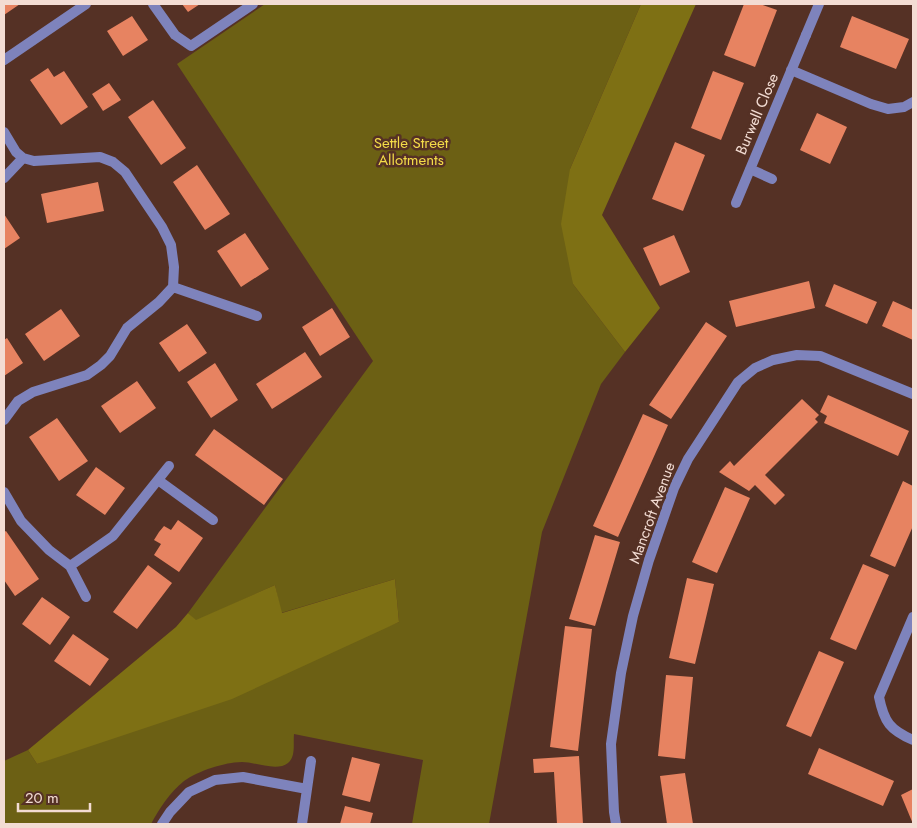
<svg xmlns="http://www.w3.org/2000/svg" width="917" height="828" font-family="Jost,sans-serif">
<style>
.green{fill:#6c6014}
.forest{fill:#7e7014}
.building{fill:#e78361}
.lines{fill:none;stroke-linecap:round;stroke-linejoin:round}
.service{stroke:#7e83bc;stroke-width:10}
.minor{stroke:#7e83bc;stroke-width:10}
.labels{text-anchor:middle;stroke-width:5;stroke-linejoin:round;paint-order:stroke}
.street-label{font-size:15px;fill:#f3dcd3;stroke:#553125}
.park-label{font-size:15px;fill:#f4dc48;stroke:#553125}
</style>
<rect width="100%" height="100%" fill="#553125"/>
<path class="green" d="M265 4H641L570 169 573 284 625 352 601 384 542 532 489 824H412L423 760 294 734C293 744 296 756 288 763 277 772 255 762 242 762 225 762 198 771 184 781 170 792 159 809 151 824H4V761L28 750 37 764 399 622 395 579 281 613 275 585 196 621 188 613 373 361 177 64Z"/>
<path class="forest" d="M641 4H696L602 215 660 308 625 352 573 284 561 224 570 169Z
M395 579 399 622 232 699 37 764 28 750 176 627 188 613 196 620 275 585 282 613Z"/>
<path class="building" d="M4 4H20L4 15Z
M182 4H200L188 12Z
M744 4H760L777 10 755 67 724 55Z
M132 16 148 40 123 56 107 31Z
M852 16 909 39 896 69 840 47Z
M48 68 54 77 64 71 88 107 61 125 30 80Z
M713 71 744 83 721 140 691 128Z
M109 83 121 100 103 111 92 94Z
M153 100 186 148 161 165 128 117Z
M817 113 847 127 830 164 800 150Z
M675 142 705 155 683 211 652 199Z
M197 165 230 214 205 230 173 182Z
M98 182 104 211 47 223 41 194Z
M4 214 20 238 4 249Z
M245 233 269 269 241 287 217 251Z
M674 235 690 272 660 286 643 248Z
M809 281 815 308 736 327 729 301Z
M834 284 877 302 867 324 825 306Z
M893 301 913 310V340L882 326Z
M332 308 350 337 320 356 302 327Z
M61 309 80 336 44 361 25 334Z
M706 322 727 336 671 419 649 405Z
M187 324 207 353 179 372 159 343Z
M7 338 23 363 4 376V340Z
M305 352 322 377 272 409 256 384Z
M215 363 238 400 211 418 187 382Z
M137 381 156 408 120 433 101 406Z
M828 395 909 431 898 456 824 423 827 416 820 412Z
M802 399 819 415 815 419 818 422 765 475 785 495 775 505 755 485 749 491 719 472 730 461 734 466Z
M643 414 668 425 618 537 593 526Z
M57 418 88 461 59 481 29 437Z
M214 429 283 479 264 505 195 455Z
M96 467 125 488 105 515 76 495Z
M903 481 913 486V526L895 567 870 556Z
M725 487 750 498 717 573 692 562Z
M178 520 203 538 179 572 154 555 161 544 154 540 159 532 164 526 171 530Z
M6 531 39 579 15 596 4 580V532Z
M595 535 620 542 595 626 569 619Z
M863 564 889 575 856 650 830 639Z
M148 565 172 583 137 629 113 612Z
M687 578 714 584 695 664 669 658Z
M42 597 70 617 50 645 22 624Z
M565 626 592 629 578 751 550 747Z
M73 634 109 659 90 686 54 661Z
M819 651 844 662 811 737 786 726Z
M666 675 693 677 685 759 658 756Z
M819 748 894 781 883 806 808 774Z
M579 756 583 824H557L554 772 534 773 533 759Z
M352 757 380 764 370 802 342 795Z
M685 773 693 824H667L660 776Z
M913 789V824L901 795Z
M345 806 373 813 370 824H340Z"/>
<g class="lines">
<path class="service" d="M153 4 175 35 191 46 253 4
M806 35 819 4"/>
<path class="minor" d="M4 60 86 4
M791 70 871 104 888 109 904 107 913 102
M4 132 16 152 23 158 34 161 100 157 113 162 125 172 162 227 171 245 174 267 173 287 159 302 127 328 110 356 101 365 87 375 33 392 18 401 4 420
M750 169 772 179
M4 178 23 158
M736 203 806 35
M173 287 257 316
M158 480 213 520
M4 492 21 521 49 550 70 566 86 597
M70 566 113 536 169 466
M913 617 879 697C884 722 890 730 913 740
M162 824 170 812 189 792 215 780 243 777 307 789
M302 824 311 761
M616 824 614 812 611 744 621 673 633 616 649 560 674 488 688 459 738 382 755 368 773 360 797 355 820 356 913 394"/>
</g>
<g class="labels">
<g class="street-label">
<text transform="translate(757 114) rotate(-67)" y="5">Burwell Close</text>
<text transform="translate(652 513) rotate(-70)" y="5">Mancroft Avenue</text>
</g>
<g class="park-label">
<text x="411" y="148">Settle Street<tspan x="411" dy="17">Allotments</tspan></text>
</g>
</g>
<rect width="917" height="828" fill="none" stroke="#f3dcd3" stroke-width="10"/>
<path d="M18 803v8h72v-8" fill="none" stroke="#f3dcd3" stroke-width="2.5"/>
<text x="25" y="803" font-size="15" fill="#f3dcd3" stroke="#553125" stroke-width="4" paint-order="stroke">20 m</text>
</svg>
